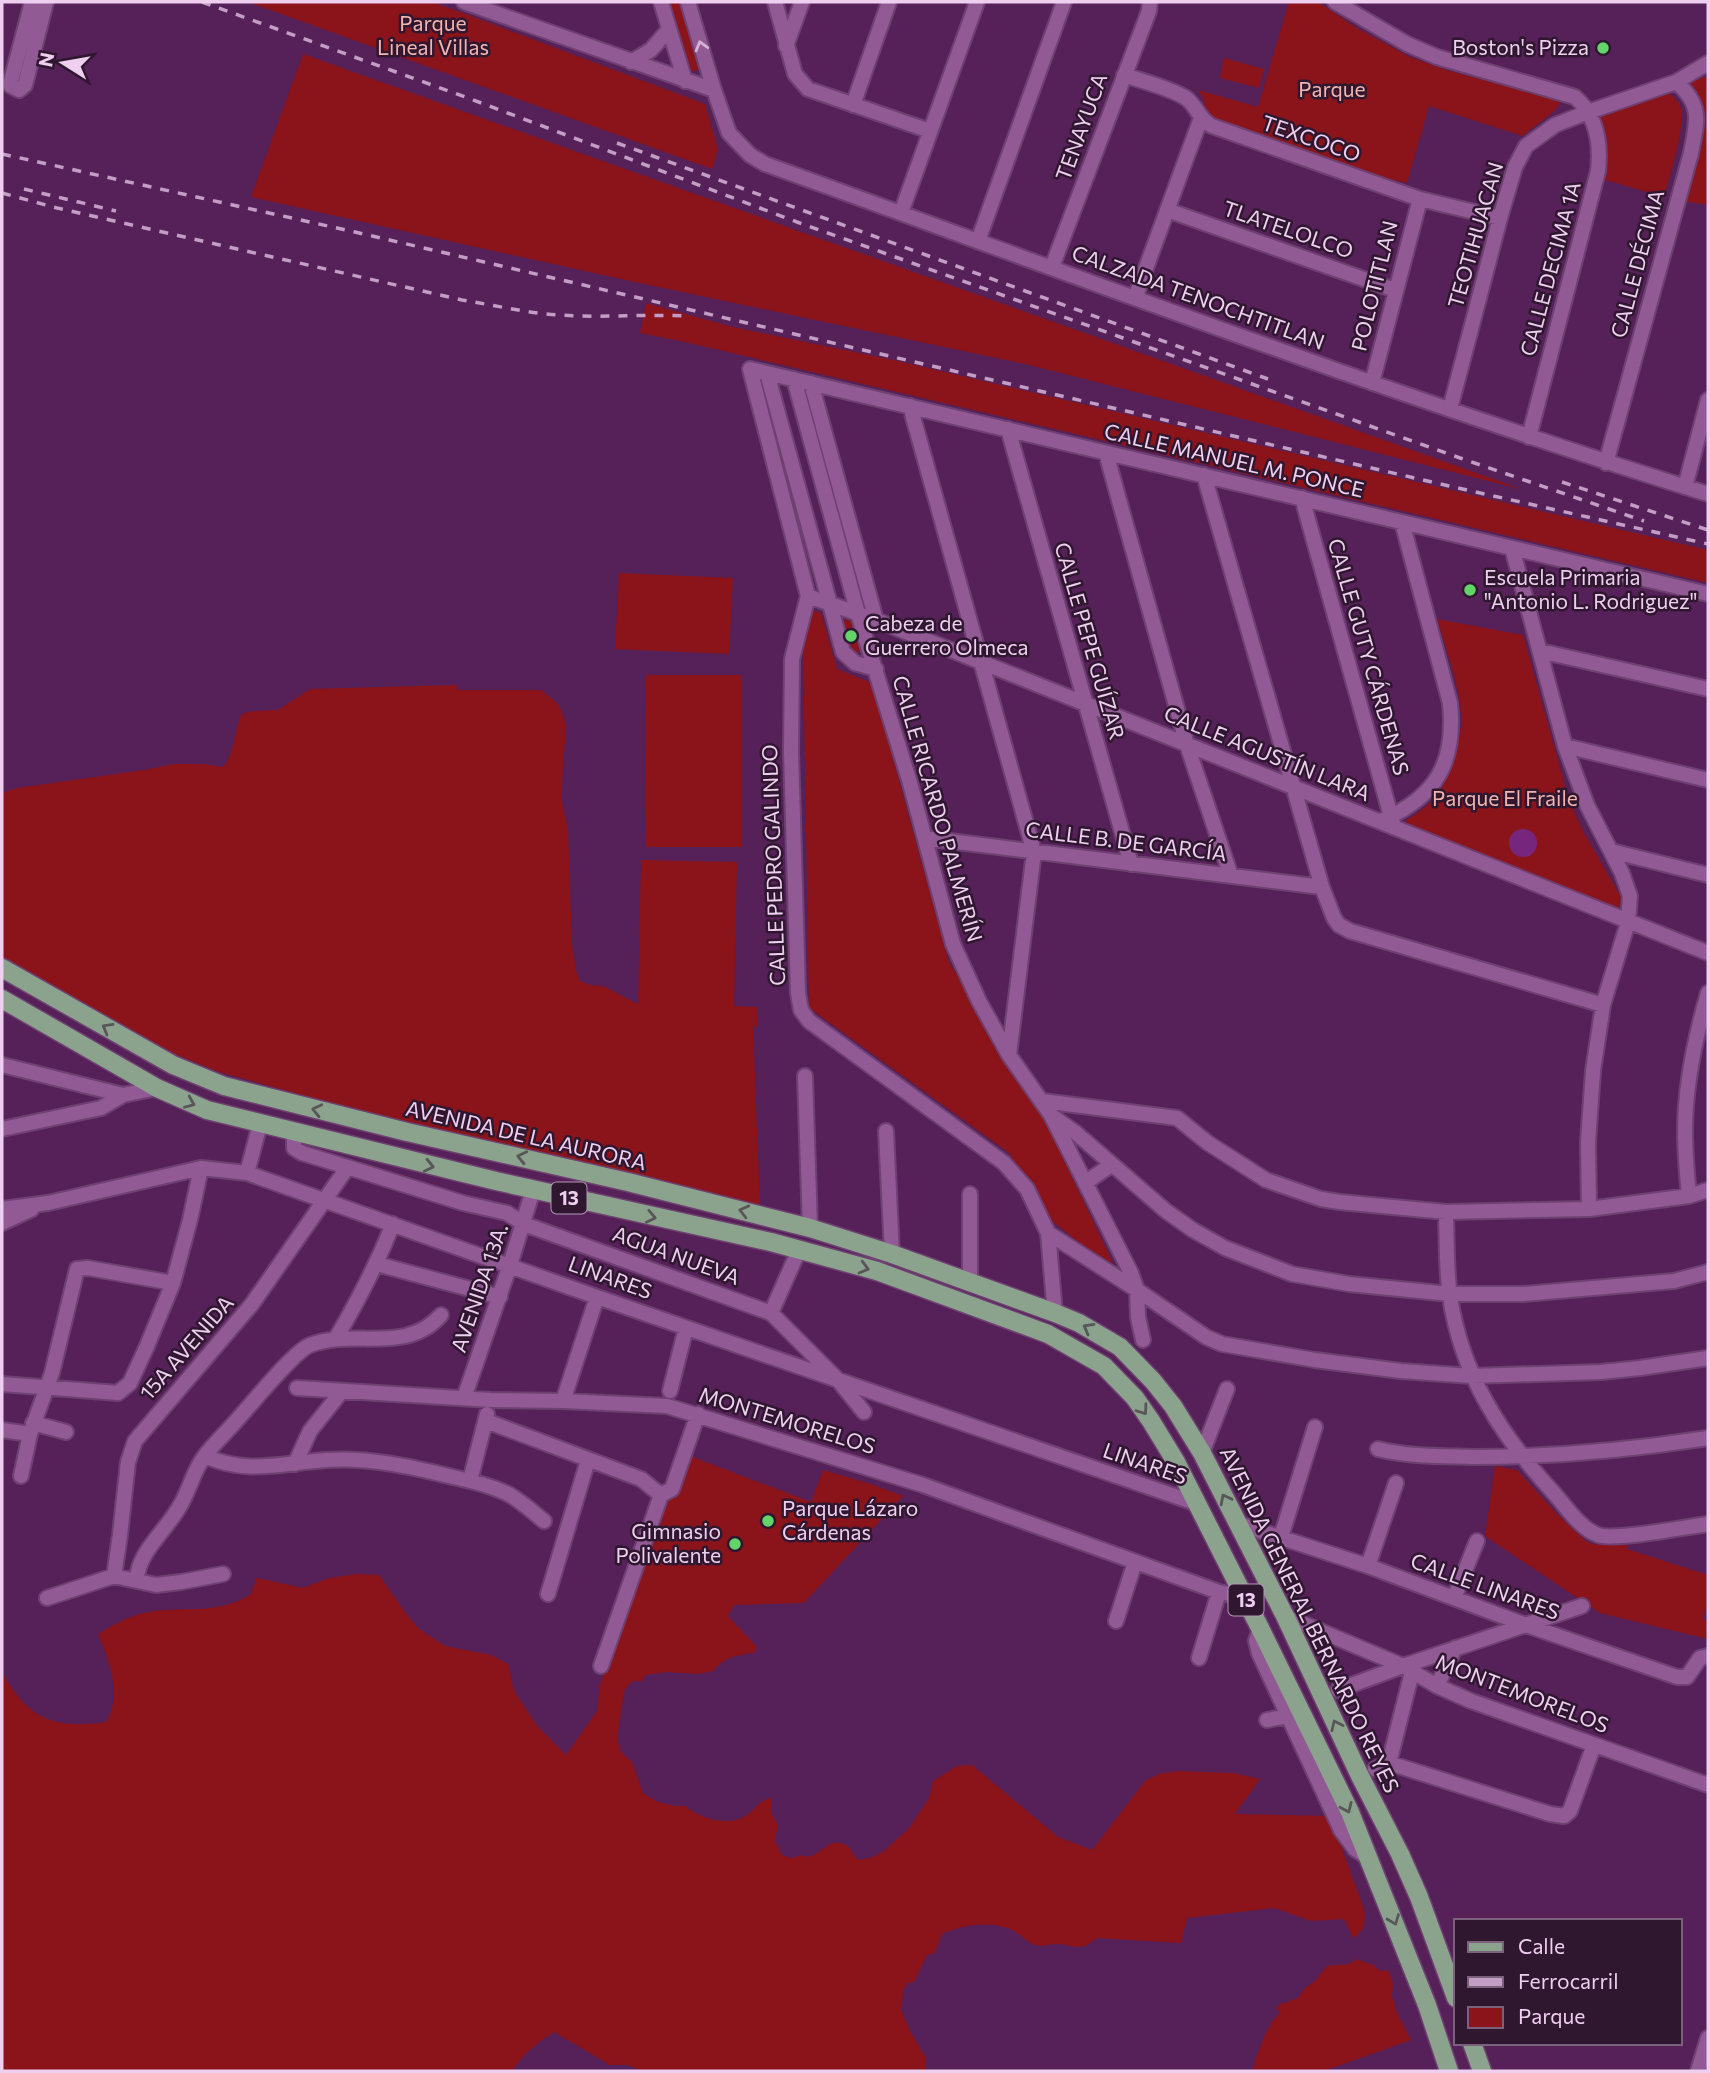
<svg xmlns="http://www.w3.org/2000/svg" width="1710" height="2073" font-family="Commissioner,sans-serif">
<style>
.green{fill:#8b141b}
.water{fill:#76277d}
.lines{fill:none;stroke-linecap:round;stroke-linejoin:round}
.minor-casing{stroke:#6f4072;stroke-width:18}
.major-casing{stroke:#6f4072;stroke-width:21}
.minor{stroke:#925a95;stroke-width:14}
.major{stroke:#8ba38d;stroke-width:18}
.rail{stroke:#c29dc4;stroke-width:3.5;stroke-dasharray:9 9;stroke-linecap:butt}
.oneway{stroke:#d7b2d8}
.oneway2{stroke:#585659}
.poi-dot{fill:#62d469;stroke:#2e172f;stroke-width:2.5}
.labels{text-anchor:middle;stroke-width:5;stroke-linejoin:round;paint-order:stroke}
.shield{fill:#2e172f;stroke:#b498b5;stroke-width:2}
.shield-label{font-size:19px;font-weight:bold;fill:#eecfef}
.park-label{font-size:21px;fill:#f2b4ae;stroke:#2e172f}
.poi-label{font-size:21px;fill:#eecfef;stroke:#2e172f;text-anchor:start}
.street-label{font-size:21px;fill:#eecfef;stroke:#2e172f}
</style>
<rect width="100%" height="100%" fill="#552158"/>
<path class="green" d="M248 2H432L463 13 705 104 718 149 712 169Z
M667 2H682L700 67 696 71H689Z
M1289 2H1318L1357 28 1410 57 1446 70 1561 101C1556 114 1534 125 1523 136L1429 106 1407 183 1389 179 1208 118 1203 98 1198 90 1258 107Z
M303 54 1524 490 1025 364 630 281 251 197Z
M1224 58 1264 69 1259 88 1220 78Z
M1708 76V205L1682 201 1700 129 1686 91 1691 82Z
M1666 92C1672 95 1679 101 1681 108 1686 124 1669 179 1664 197L1602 179C1609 157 1607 136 1597 116Z
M646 303 733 327 898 361 1708 550V583L685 342 640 333Z
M619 573 733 578 729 654 615 649Z
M810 609 821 613 837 669 872 683 949 962 1043 1116 1118 1274 1052 1221 1009 1153 809 1008 803 649Z
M846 619 852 622 860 648 857 654 851 652 842 624Z
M1437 619 1523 635 1569 800 1583 831 1621 897 1619 907 1616 908 1406 824V820C1432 805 1443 792 1452 763 1455 750 1460 738 1461 726 1463 694 1446 650 1437 619Z
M646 675H741V847H645Z
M456 685 458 690H541L557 703 562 712 566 726 561 798 568 829 572 946 576 970 580 981 590 985 603 986 638 1004 641 860 737 862 734 1006 757 1007 758 1028 753 1025 760 1207 396 1121 219 1072 167 1051 2 957V793L17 788 144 770 174 764H203L223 767C236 752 233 731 242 714L253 711 278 710 310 689Z
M690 1456 811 1502 823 1470 871 1484 903 1496 804 1603 734 1605 728 1616 756 1646V1652L732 1657 721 1663 713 1671 698 1674 667 1672 646 1675 642 1681H633L625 1689 622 1704 617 1738 621 1752 632 1762 643 1793 658 1802 675 1806H685C701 1819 731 1828 748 1814 756 1808 760 1800 771 1798V1812L778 1825 775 1841 782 1855 787 1857 793 1858 800 1855 807 1857 814 1855 832 1843H840L848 1846 856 1858 860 1860 873 1857 884 1851 910 1827 929 1798 933 1781 957 1766 972 1765 1058 1837 1092 1850 1145 1781 1159 1774 1177 1771 1233 1773 1260 1779 1235 1814 1330 1816 1364 1909C1366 1922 1365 1931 1353 1938L1344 1919 1311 1921 1274 1908 1187 1918 1181 1943 1098 1938C1093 1940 1090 1944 1085 1946 1075 1949 1067 1944 1058 1944 1050 1944 1043 1947 1035 1945 1027 1942 1020 1934 1012 1930 991 1920 962 1925 942 1934L935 1953 927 1955 914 1982 907 1983 903 1992 901 2010 910 2031 925 2056V2071H642L628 2065H610L554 2032C537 2043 523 2054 512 2071H2V1672C28 1720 54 1729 106 1722 123 1695 109 1661 98 1634 116 1623 133 1614 154 1611 189 1607 218 1614 250 1595L257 1578 303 1588 329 1578 357 1574 379 1575 407 1615 419 1629 445 1646 491 1655 508 1664 514 1691 538 1727 566 1755 597 1711 600 1685 662 1507 677 1492Z
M1495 1466 1517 1470 1558 1515 1587 1542 1597 1545 1627 1543V1549L1708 1575V1600L1703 1619 1708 1621V1639L1600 1613 1485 1536Z
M1356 1959 1373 1965 1380 1971 1388 1970 1393 1983 1392 1996 1397 2013 1411 2040 1324 2071H1252C1259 2051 1264 2028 1280 2013L1276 2008 1281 2004 1298 1998 1306 1987 1315 1981 1327 1966C1337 1964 1350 1967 1356 1959Z"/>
<path class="water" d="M1509 843a14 14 0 1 1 28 0a14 14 0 1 1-28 0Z"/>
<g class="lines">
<g class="minor-casing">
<path id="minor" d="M32 2 11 81V86L19 90 25 85 46 2
M464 2 714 90
M661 2 685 81
M688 2 714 90 729 133 750 155 765 164C1079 277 1390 395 1708 494
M775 2 795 74 808 89 930 131
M1335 2 1407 44 1437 57 1575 97C1597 116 1601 144 1598 171L1529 437
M786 46 802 2
M631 62 651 50 669 29
M1124 75C1142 81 1170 88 1186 98 1197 106 1199 120 1212 126L1420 199 1500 218
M853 105 889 2
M1167 210 1395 290
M901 213 977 2
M978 241 1064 2
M1052 267 1149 11 1150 2
M1135 298 1201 118
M767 373 843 652 855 663 876 669
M794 379 858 614 910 783 953 944 979 1001 1009 1055 1051 1115 1131 1273 1137 1290 1138 1317 1143 1340
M811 383 876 620
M1372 383 1420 199
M910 406 1034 852 1009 1055
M1450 409 1500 218 1515 167 1526 146 1555 125 1588 112 1676 82 1708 63
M1008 429 1131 864
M1106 453 1187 745 1231 876
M1606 463 1691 153C1697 121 1703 105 1676 82
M1204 475 1322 887 1334 918 1339 925 1350 931 1603 1005
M1685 487 1708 400
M1302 498 1394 827
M1512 548 1565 746 1587 805 1622 873 1630 896 1628 922 1603 1005 1593 1071 1588 1142 1589 1209
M1708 594 750 369 808 596 792 659 791 751 798 993 801 1010 809 1021 1004 1163 1027 1189 1048 1233 1137 1290 1206 1337 1222 1344 1315 1360 1401 1371 1472 1376 1601 1372 1640 1368 1708 1358
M808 596 876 620 1708 953
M1540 651 1708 689
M1565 746 1708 780
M1383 820C1437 796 1456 762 1450 703L1402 522
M925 838 1322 887
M1611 851 1708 875
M2 1065 123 1095
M805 1076 810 1228
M1042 1101 1177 1118 1208 1143 1266 1180 1321 1199 1340 1202 1446 1212 1589 1209 1689 1196 1708 1190
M1052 1116 1076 1133 1166 1211 1193 1230 1225 1248 1292 1274 1349 1284 1450 1294H1523L1674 1281 1708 1272
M2 1129 101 1108 123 1095 157 1088
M886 1131 892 1254
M294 1133V1148L302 1153 463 1203 507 1213 524 1224 771 1313 838 1380 864 1412
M247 1173 260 1124
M1085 1183 1111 1165
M970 1194V1281
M1689 1196C1687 1175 1685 1153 1685 1131 1685 1085 1695 1038 1708 993
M2 1209 48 1203 201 1168 247 1173 597 1297 1195 1503
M1446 1212C1447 1240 1446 1269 1450 1297 1462 1375 1500 1434 1552 1491 1565 1505 1579 1528 1598 1535 1616 1541 1685 1527 1708 1524
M2 1223 32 1209
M1048 1233 1055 1313
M377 1264 500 1297
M771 1313 799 1250
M336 1338C358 1301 377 1264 393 1224
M2 1384 118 1393 130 1383 147 1346 173 1283 190 1220 201 1168
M297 1388 491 1400 563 1401 667 1406 923 1485 1219 1592 1245 1597
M670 1391 686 1328
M464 1398 510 1265 533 1190
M563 1401 597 1297
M486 1421 641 1479 661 1495
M33 1423 66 1432
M2 1430 30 1434
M1378 1449C1410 1457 1442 1456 1474 1457 1553 1457 1630 1450 1708 1438
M1202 1453 1227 1389
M205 1456C248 1475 281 1463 326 1460 369 1457 412 1467 453 1477 472 1481 493 1486 510 1495 522 1502 533 1512 544 1521
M295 1464 310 1431 342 1391
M21 1476 30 1434 52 1373 77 1269 88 1268 173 1283
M470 1481 487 1414
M1239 1524 1368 1566 1526 1625 1677 1677H1687L1700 1658 1708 1656
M1281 1537 1315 1427
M1368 1566 1396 1483
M138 1572C142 1550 167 1528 178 1509 189 1493 192 1473 204 1457 213 1444 226 1433 236 1421 251 1405 293 1352 310 1345 354 1328 406 1355 441 1315
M114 1576 120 1535 128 1462 135 1441 252 1304 347 1168
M114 1576 156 1585 181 1582 223 1574
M548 1594 588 1460
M47 1598 114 1576
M1454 1598 1477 1541
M1285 1616 1403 1666 1437 1686 1471 1701 1708 1785
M1116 1621 1135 1562
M1260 1628 1256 1641 1259 1653 1341 1830 1355 1849 1367 1857
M1199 1658 1219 1592
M601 1666 661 1495 672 1489 698 1414
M1437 1686 1455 1648
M1338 1690 1403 1666 1582 1606
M1267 1720 1288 1716
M1389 1763 1412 1672
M1375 1769 1389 1763 1550 1814 1564 1816 1570 1811 1594 1745
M1698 2071 1708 2038"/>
</g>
<g class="major-casing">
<path id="major" d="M2 968 173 1065 224 1086 407 1132 628 1182 810 1228 892 1254 1055 1313 1079 1323 1120 1347 1153 1381 1173 1406 1202 1453 1285 1616 1360 1776 1400 1854 1419 1897 1456 1998
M2 999 157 1088 207 1110 496 1181 771 1242 877 1271 1048 1334 1104 1366 1135 1398 1151 1421 1176 1462 1260 1628 1350 1812 1427 2005 1449 2071
M1472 2043 1482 2071"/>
</g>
<use href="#minor" class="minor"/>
<use href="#major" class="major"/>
<path class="rail" d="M202 2 468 98 797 222 1460 458 1644 521
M617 143 1268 379
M2 154 355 232 1449 486 1708 544
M24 189 116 211
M2 193 57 208 462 300C494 305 526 313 559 315 601 318 643 314 685 316
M1562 482 1708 530"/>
</g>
<defs><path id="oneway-chevron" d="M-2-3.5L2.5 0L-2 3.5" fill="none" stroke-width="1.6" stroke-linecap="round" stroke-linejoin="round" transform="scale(1.75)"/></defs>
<use class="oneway" href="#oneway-chevron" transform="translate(701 46) rotate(-106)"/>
<g class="oneway2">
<use href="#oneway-chevron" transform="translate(107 1028) rotate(-150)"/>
<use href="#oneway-chevron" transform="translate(190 1103) rotate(23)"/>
<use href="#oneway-chevron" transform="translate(317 1110) rotate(-167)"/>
<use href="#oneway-chevron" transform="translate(522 1157) rotate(-167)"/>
<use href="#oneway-chevron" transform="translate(429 1166) rotate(13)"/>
<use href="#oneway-chevron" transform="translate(744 1211) rotate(-166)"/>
<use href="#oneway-chevron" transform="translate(651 1217) rotate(12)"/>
<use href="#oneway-chevron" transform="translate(864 1268) rotate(15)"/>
<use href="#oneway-chevron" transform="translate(1088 1328) rotate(-151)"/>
<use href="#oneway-chevron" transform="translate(1143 1410) rotate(54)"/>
<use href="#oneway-chevron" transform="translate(1225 1499) rotate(-117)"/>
<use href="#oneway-chevron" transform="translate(1336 1725) rotate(-115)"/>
<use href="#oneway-chevron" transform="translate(1347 1808) rotate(66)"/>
<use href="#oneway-chevron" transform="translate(1394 1920) rotate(69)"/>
</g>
<g class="poi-dot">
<circle cx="1603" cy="48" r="7"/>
<circle cx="1470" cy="590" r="7"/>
<circle cx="851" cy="636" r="7"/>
<circle cx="768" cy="1521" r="7"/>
<circle cx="735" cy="1544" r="7"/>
</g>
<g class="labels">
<g class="shield">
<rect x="551.5" y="1182.5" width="35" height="31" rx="5"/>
<rect x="1228.5" y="1584.5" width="35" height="31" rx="5"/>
</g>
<g class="shield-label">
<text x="569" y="1205">13</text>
<text x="1246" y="1607">13</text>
</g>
<g class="park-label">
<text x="433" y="31">Parque<tspan x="433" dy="24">Lineal Villas</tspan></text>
<text x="1332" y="97">Parque</text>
<text x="1505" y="806">Parque El Fraile</text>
</g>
<g class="poi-label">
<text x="1589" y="55" text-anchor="end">Boston's Pizza</text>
<text x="1484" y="585">Escuela Primaria<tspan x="1484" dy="24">"Antonio L. Rodriguez"</tspan></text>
<text x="865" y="631">Cabeza de<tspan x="865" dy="24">Guerrero Olmeca</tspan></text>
<text x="782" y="1516">Parque Lázaro<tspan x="782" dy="24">Cárdenas</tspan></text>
<text x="721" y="1539" text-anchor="end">Gimnasio<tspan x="721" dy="24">Polivalente</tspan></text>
</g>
<g class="street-label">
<text transform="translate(1082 127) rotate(-70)" y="7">TENAYUCA</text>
<text transform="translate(1311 139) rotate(19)" y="7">TEXCOCO</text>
<text transform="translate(1288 230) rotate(19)" y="7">TLATELOLCO</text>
<text transform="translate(1476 235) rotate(-74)" y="7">TEOTIHUACAN</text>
<text transform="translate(1638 264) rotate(-75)" y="7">CALLE DÉCIMA</text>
<text transform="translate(1551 269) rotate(-75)" y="7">CALLE DECIMA 1A</text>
<text transform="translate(1375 286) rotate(-76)" y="7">POLOTITLAN</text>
<text transform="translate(1198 298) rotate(20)" y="7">CALZADA TENOCHTITLAN</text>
<text transform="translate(1234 461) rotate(13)" y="7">CALLE MANUEL M. PONCE</text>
<text transform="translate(1089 641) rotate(74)" y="7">CALLE PEPE GUÍZAR</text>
<text transform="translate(1368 657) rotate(74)" y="7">CALLE GUTY CÁRDENAS</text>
<text transform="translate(1267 754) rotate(22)" y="7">CALLE AGUSTÍN LARA</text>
<text transform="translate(937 809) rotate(74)" y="7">CALLE RICARDO PALMERÍN</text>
<text transform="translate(1126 842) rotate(7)" y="7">CALLE B. DE GARCÍA</text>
<text transform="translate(774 865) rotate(-92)" y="7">CALLE PEDRO GALINDO</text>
<text transform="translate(526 1136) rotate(13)" y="7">AVENIDA DE LA AURORA</text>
<text transform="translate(676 1256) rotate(20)" y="7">AGUA NUEVA</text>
<text transform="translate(610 1278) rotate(20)" y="7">LINARES</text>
<text transform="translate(480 1288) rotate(-71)" y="7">AVENIDA 13A.</text>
<text transform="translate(187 1348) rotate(-49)" y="7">15A AVENIDA</text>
<text transform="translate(787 1421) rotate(17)" y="7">MONTEMORELOS</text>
<text transform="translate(1145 1464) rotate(19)" y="7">LINARES</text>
<text transform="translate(1485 1587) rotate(20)" y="7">CALLE LINARES</text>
<text transform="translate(1309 1620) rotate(64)" y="7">AVENIDA GENERAL BERNARDO REYES</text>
<text transform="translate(1522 1694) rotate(21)" y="7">MONTEMORELOS</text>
</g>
</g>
<rect width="1710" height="2073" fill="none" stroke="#eecfef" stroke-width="7"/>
<rect x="1454" y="1919" width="228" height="126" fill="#2e172f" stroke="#7b617c" stroke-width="2"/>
<rect x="1468" y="1942" width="35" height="10" fill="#8ba38d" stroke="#7b617c" stroke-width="2"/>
<text x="1518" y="1954" font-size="21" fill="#eecfef">Calle</text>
<rect x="1468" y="1977" width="35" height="10" fill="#c29dc4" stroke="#7b617c" stroke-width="2"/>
<text x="1518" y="1989" font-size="21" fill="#eecfef">Ferrocarril</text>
<rect x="1468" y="2007" width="35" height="21" fill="#8b141b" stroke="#7b617c" stroke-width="2"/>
<text x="1518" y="2024" font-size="21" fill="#eecfef">Parque</text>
<g transform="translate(63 63) rotate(281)" stroke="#2e172f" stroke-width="5" paint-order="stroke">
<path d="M0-5L12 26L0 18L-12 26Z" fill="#eecfef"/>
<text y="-10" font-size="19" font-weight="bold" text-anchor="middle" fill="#eecfef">N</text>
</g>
</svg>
